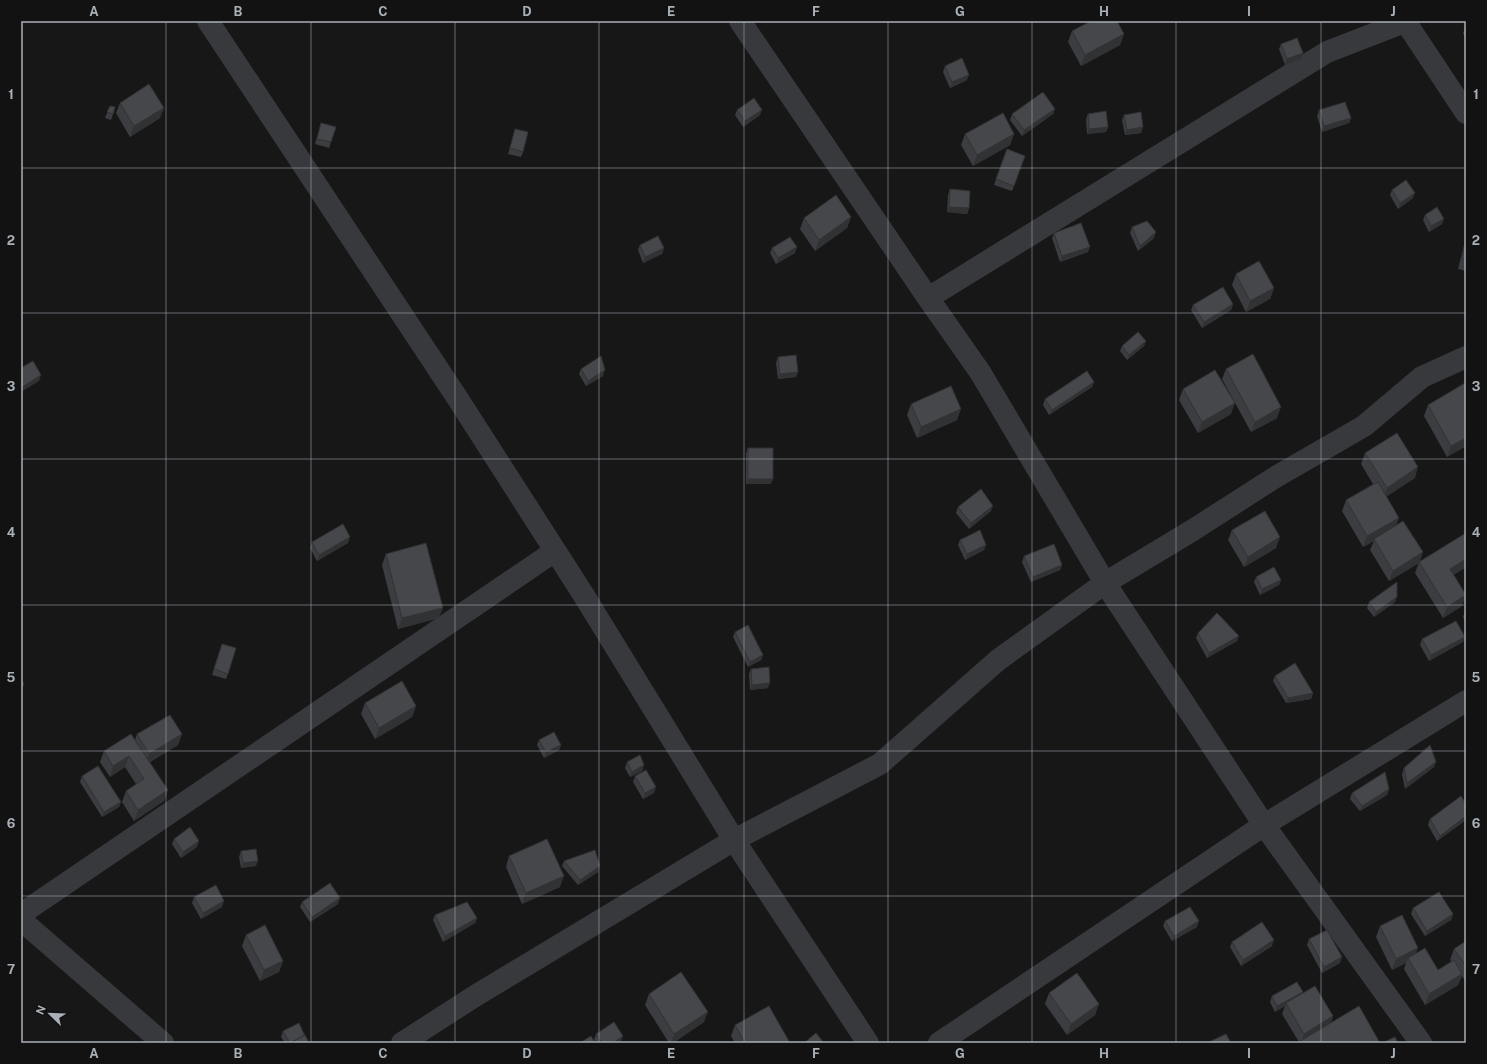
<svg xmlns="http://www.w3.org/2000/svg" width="1487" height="1064" font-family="'Public Sans',sans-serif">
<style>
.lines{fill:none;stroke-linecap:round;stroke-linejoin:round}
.street{stroke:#38393d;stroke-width:22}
.wall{fill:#3c3d40}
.shaded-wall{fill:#313234}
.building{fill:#46474b;stroke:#313234}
.grid{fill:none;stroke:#aab0b7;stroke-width:1;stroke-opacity:0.55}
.neatline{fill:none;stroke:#aab0b7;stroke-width:1.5}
.grid-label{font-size:13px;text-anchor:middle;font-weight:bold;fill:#aab0b7}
</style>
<rect width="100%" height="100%" fill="#171718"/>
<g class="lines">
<path class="street" d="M208 21 456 396 583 594 734 840 868 1043
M740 21 928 298 980 372 1105 583 1264 825 1421 1043
M1405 21 1466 113
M928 298 1327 52 1407 21
M21 914 555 551
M21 920 163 1043
M402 1043 475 996 734 840 880 764 998 660 1105 583 1193 530 1274 478 1364 426 1422 377 1466 357
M939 1043 1264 825 1466 701"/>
</g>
<path class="wall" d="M1466 27V39L1463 33 1465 28Z
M1072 31 1124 34 1120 45 1081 66 1068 42Z
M1281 44 1303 53 1301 59 1285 65 1279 49Z
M945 66 967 80 950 88 943 72Z
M120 103 160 118 130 137 116 113Z
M110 106 113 114 111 120 105 118Z
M1055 109 1053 114 1022 136 1010 120 1012 114Z
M737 110 760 115 743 127 735 115Z
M1319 110 1351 118 1349 123 1322 132 1317 116Z
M1088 114 1108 127 1106 132 1087 134 1086 119Z
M1124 115 1141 133 1125 135 1122 120Z
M321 123 331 142 329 148 315 144Z
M515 129 523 152 521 157 508 154Z
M965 134H1014L1010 145 973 166 961 145Z
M1007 149 1025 156 1012 191 994 185Z
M950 189 969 208 967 214 947 212 948 195Z
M1392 190 1413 198 1398 209 1390 195Z
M1425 215 1442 224 1429 232 1423 220Z
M851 217 847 228 815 251 800 229 804 218Z
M1132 227 1154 238 1138 251 1130 233Z
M1054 233 1088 252 1060 262 1052 238Z
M1466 237V271L1458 269Z
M640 245 664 248 662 254 643 263 638 250Z
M772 248 795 253 776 264 770 253Z
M1236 274 1274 288 1270 299 1246 312 1232 285Z
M1233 304 1231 310 1202 328 1191 310 1193 305Z
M1146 341 1144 346 1127 360 1120 351 1122 346Z
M778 357 796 377 778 379 776 363Z
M581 369 603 376 586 386 579 374Z
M1226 369 1277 418 1251 432 1222 379Z
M1094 382 1092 387 1049 415 1043 405 1045 399Z
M1466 385V446L1447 457 1424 416 1428 405Z
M1183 389 1231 414 1198 433 1179 400Z
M911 404 957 420 917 438 907 415Z
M748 448 771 484H746V453Z
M1365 453 1415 478 1386 496 1395 526 1423 552 1419 563 1389 581 1370 550 1374 541 1363 547 1342 511 1346 500 1373 484 1361 464Z
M958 507 991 511 969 529 956 513Z
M1232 530 1276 548 1244 567 1228 540Z
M1466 533V567L1453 575 1466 595 1462 606 1443 618 1415 573 1419 562Z
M960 540 986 545 984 550 965 560 958 545Z
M312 542 348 543 317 561 310 548Z
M386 554 439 618 398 629 382 565Z
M1024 556 1062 565 1060 570 1031 582 1022 562Z
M1256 577 1281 580 1279 585 1260 595 1254 582Z
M1369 602H1395L1374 617 1367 608Z
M1466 608V623L1463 617Z
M735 632 763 655 761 660 748 667 733 637Z
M1198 633 1237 641 1207 658 1196 638Z
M1422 639 1463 642 1429 661 1420 645Z
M222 644 228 674 226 679 212 675Z
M751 669 768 688 750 690 749 674Z
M1275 676 1313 693 1311 699 1286 703 1273 681Z
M365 703 416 706 412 717 375 739 361 714Z
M137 734H182L178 745 150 762 164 801 134 821 122 802 126 791 136 784 125 767 110 777 100 762 104 751 135 740Z
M539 740 561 745 559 750 544 758 537 745Z
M627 762 644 765 642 771 630 777 625 768Z
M1434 767 1405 789 1402 774 1404 768Z
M82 776 121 802 119 807 102 817 80 782Z
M635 776 654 793 643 799 633 782Z
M1389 789 1387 795 1360 811 1350 799 1352 793Z
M1466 804V820L1437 841 1428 825 1430 819Z
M174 839 197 847 181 858 172 844Z
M241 851 256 866 241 868 239 857Z
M509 856 560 887 522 904 506 867Z
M564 861 598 872 578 885 562 866Z
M194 897 222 907 201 919 192 903Z
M302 902 338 904 310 922 300 907Z
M1413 908 1453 914 1451 920 1425 936 1411 914Z
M435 915 477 918 475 923 443 942 433 920Z
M1165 921 1197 927 1172 941 1163 926Z
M1380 926 1416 954 1438 970 1452 962 1450 960 1454 949 1466 941V982L1462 976 1458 985 1425 1005 1404 969 1406 963 1392 970 1376 937Z
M246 935 283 961 279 972 260 981 242 946Z
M1309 939 1340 963 1322 973 1307 945Z
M1232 942 1272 946 1241 966 1230 947Z
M1049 993 1099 1004 1095 1015 1067 1035 1045 1004Z
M649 994 704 1022 673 1043H669L645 1005Z
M1302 994 1333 1016 1331 1023 1299 1042 1282 1014 1285 1006 1275 1012 1270 1002 1272 996Z
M735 1025 790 1043H735L731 1036Z
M283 1031 309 1043H285L281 1037Z
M596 1034 621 1042 619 1043H596L594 1040Z"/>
<path class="shaded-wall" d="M1124 34 1120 45 1081 66 1085 55Z
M1303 53 1301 59 1285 65 1287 59Z
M969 75 967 80 950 88 952 82Z
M164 108 160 118 130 137 134 126Z
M1055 109 1053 114 1022 136 1024 130Z
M762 110 760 115 743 127 745 121Z
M1351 118 1349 123 1322 132 1324 126Z
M1108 127 1106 132 1087 134 1089 129Z
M1143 127 1141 133 1125 135 1127 130Z
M1014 134 1010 145 973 166 977 155Z
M1415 193 1413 198 1398 209 1400 203Z
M949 207 969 208 967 214 947 212Z
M851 217 847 228 815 251 819 240Z
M1444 219 1442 224 1429 232 1431 226Z
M1156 232 1154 238 1138 251 1140 246Z
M797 247 795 253 776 264 778 258Z
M1090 247 1088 252 1060 262 1062 256Z
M664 248 662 254 643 263 645 257Z
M1274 288 1270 299 1246 312 1250 301Z
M1233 304 1231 310 1202 328 1204 322Z
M1146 341 1144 346 1127 360 1129 355Z
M605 370 603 376 586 386 588 381Z
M798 372 796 377 778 379 780 374Z
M41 375 39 381 21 392V388Z
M1094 382 1092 387 1049 415 1052 410Z
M1235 403 1231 414 1198 433 1202 422Z
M1281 407 1277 418 1251 432 1255 422Z
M961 409 957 420 917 438 921 427Z
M1466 438V446L1447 457 1451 446Z
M1418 467 1415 478 1383 499 1387 488Z
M748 479H773L771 484H746Z
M993 506 991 511 969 529 971 523Z
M1399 518 1395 528 1374 539V541L1363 547 1367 536Z
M350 537 348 543 317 561 319 555Z
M1280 537 1276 548 1244 567 1248 557Z
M986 545 984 550 965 560 967 554Z
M1423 552 1419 563 1389 581 1393 571Z
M1466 559V567L1446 580 1450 569Z
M1062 565 1060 570 1031 582 1033 577Z
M1281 580 1279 585 1260 595 1262 589Z
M1466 595 1462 606 1443 618 1447 607Z
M1397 597 1395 602 1374 617 1376 612Z
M443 608 439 618 398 629 402 618Z
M1239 636 1237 641 1207 658 1209 653Z
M1465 637 1463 642 1429 661 1431 655Z
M763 655 761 660 748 667 750 662Z
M770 683 768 688 750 690 752 685Z
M24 684 22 690H21V686Z
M1313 693 1311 699 1286 703 1288 698Z
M416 706 412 717 375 739 379 728Z
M182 734 178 745 145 764 149 754Z
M561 745 559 750 544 758 546 752Z
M129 756 125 767 110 777 113 766Z
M1436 762 1434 767 1405 789 1407 783Z
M644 765 642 771 630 777 632 772Z
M656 787 654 793 643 799 645 793Z
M1389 789 1387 795 1360 811 1362 806Z
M168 790 164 801 134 821 138 810Z
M121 802 119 807 102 817 104 812Z
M1466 816V820L1437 841 1440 836Z
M199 841 197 847 181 858 183 852Z
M258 861 256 866 241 868 243 863Z
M600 866 598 872 578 885 580 880Z
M564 876 560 887 522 904 526 893Z
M340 898 338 904 310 922 312 917Z
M224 901 222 907 201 919 203 913Z
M1453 914 1451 920 1425 936 1427 931Z
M477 918 475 923 443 942 445 936Z
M1199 921 1197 927 1172 941 1174 936Z
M1274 940 1272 946 1241 966 1243 960Z
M1418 948 1414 959 1408 958 1406 963 1392 970 1396 959Z
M1342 957 1340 963 1322 973 1324 967Z
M283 961 279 972 260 981 264 970Z
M1462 974 1458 985 1425 1005 1429 994Z
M1303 992 1301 997 1286 1003 1285 1006 1275 1012 1277 1006Z
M1099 1004 1095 1015 1067 1035 1071 1024Z
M708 1012 704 1022 673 1043H671L674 1034Z
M1333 1016 1329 1027 1301 1043 1304 1034Z
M623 1036 621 1042 619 1043H613Z"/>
<path class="building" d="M1091 21H1117L1124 34 1085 55 1072 31Z
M1297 38 1303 53 1287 59 1281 44Z
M962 58 969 75 952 82 945 66Z
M149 84 164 108 134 126 120 103Z
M1043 92 1055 109 1024 130 1012 114Z
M754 98 762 110 745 121 737 110Z
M1345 102 1351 118 1324 126 1319 110Z
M110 106 115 107 113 114 107 112Z
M1106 111 1108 127 1089 129 1088 114Z
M1141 112 1143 127 1127 130 1124 115Z
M1003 113 1014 134 977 155 965 134Z
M321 123 336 127 331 142 317 139Z
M515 129 528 132 523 152 510 148Z
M1007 149 1025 156 1014 186 996 179Z
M1406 180 1415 193 1400 203 1392 190Z
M950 189 970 191 969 208 949 207Z
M836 195 851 217 819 240 804 218Z
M1437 207 1444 219 1431 226 1425 215Z
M1147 221 1156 232 1140 246 1132 227Z
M1081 223 1090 247 1062 256 1054 233Z
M658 236 664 248 645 257 640 245Z
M790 237 797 247 778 258 772 248Z
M1466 242V259L1462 258Z
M1259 261 1274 288 1250 301 1236 274Z
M1223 287 1233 304 1204 322 1193 305Z
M1138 332 1146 341 1129 355 1122 346Z
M1253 354 1281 407 1255 422 1226 369Z
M796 355 798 372 780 374 778 357Z
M601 356 605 370 588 381 581 369Z
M33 361 41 375 21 388V368Z
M1215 370 1235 403 1202 422 1183 389Z
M1087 371 1094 382 1052 410 1045 399Z
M1465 383 1466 385V403L1465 404 1466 406V438L1451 446 1428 405Z
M951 386 961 409 921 427 911 404Z
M1397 433 1418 467 1387 488 1365 453Z
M748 448H773V479H748Z
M1378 482 1399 518 1367 536 1346 500Z
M981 489 993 506 971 523 958 507Z
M1265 511 1280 537 1248 557 1232 530Z
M1403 521 1423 552 1393 571 1374 539Z
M343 524 350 537 319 555 312 542Z
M980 530 986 545 967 554 960 540Z
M1466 533V559L1450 569 1466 595 1447 607 1419 562Z
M426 543 443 608 402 618 386 554Z
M1054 544 1062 565 1033 577 1024 556Z
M1274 567 1281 580 1262 589 1256 577Z
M1397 582V597L1376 612 1369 602Z
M1217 613 1239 636 1209 653 1198 633Z
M1456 621 1465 637 1431 655 1422 639Z
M748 625 763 655 750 662 735 632Z
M222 644 236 648 228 674 214 669Z
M1295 663 1313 693 1288 698 1275 676Z
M769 667 770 683 752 685 751 669Z
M21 679 24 684 21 686Z
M402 681 416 706 379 728 365 703Z
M170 715 182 734 149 754 137 734Z
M554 732 561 745 546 752 539 740Z
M131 734 168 790 138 810 126 791 144 779 129 756 113 766 104 751Z
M1430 745 1436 762 1407 783 1404 768Z
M640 755 644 765 632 772 627 762Z
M98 766 121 802 104 812 82 776Z
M646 770 656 787 645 793 635 776Z
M1385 772 1389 789 1362 806 1352 793Z
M1461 796 1466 804V816L1440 836 1430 819Z
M190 827 199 841 183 852 174 839Z
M547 839 564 876 526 893 509 856Z
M256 849 258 861 243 863 241 851Z
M595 850 600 866 580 880 564 861Z
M330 883 340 898 312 917 302 902Z
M216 885 224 901 203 913 194 897Z
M1439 892 1453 914 1427 931 1413 908Z
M467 902 477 918 445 936 435 915Z
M1190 907 1199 921 1174 936 1165 921Z
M1402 915 1418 948 1396 959 1380 926Z
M1262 922 1274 940 1243 960 1232 942Z
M265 925 283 961 264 970 246 935Z
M1327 930 1342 957 1324 967 1309 939Z
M1466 941V966L1454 949Z
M1425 948 1438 970 1454 960 1462 974 1429 994 1408 958Z
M681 972 708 1012 674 1034 649 994Z
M1077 973 1099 1004 1071 1024 1049 993Z
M1297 982 1303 992 1277 1006 1272 996Z
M1315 986 1333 1016 1304 1034 1286 1003Z
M769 1006 790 1043H745L735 1025Z
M1359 1006 1380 1043H1297Z
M614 1022 623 1036 613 1043H602L596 1034Z
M299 1023 305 1036V1035L290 1043 283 1031Z
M816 1033 824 1043H804Z
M1226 1034 1231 1043H1209V1042Z
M305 1035 309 1043H290Z
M591 1036 595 1043H580Z
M1395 1037 1398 1043H1382Z"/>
<path class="grid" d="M166 21V1043M311 21V1043M455 21V1043M599 21V1043M744 21V1043M888 21V1043M1032 21V1043M1176 21V1043M1321 21V1043M21 168H1466M21 313H1466M21 459H1466M21 605H1466M21 751H1466M21 896H1466"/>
<rect width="1487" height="1064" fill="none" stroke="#121213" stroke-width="44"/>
<g transform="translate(50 1014) rotate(293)" stroke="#121213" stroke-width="3" paint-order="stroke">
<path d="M0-3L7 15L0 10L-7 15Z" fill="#aab0b7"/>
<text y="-6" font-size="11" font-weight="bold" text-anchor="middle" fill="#aab0b7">N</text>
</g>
<rect x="22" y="22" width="1443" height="1020" class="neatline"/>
<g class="grid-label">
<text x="94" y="16">A</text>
<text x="238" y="16">B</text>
<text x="383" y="16">C</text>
<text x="527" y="16">D</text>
<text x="671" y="16">E</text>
<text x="816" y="16">F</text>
<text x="960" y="16">G</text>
<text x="1104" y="16">H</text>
<text x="1249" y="16">I</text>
<text x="1393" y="16">J</text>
<text x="11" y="99">1</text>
<text x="1476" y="99">1</text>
<text x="11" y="245">2</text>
<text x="1476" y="245">2</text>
<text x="11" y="391">3</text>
<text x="1476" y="391">3</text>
<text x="11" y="537">4</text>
<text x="1476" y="537">4</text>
<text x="11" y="682">5</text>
<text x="1476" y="682">5</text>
<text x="11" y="828">6</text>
<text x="1476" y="828">6</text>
<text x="11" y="974">7</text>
<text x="1476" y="974">7</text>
<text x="94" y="1058">A</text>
<text x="238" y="1058">B</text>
<text x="383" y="1058">C</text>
<text x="527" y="1058">D</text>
<text x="671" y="1058">E</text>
<text x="816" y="1058">F</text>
<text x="960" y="1058">G</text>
<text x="1104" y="1058">H</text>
<text x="1249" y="1058">I</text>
<text x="1393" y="1058">J</text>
</g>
</svg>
